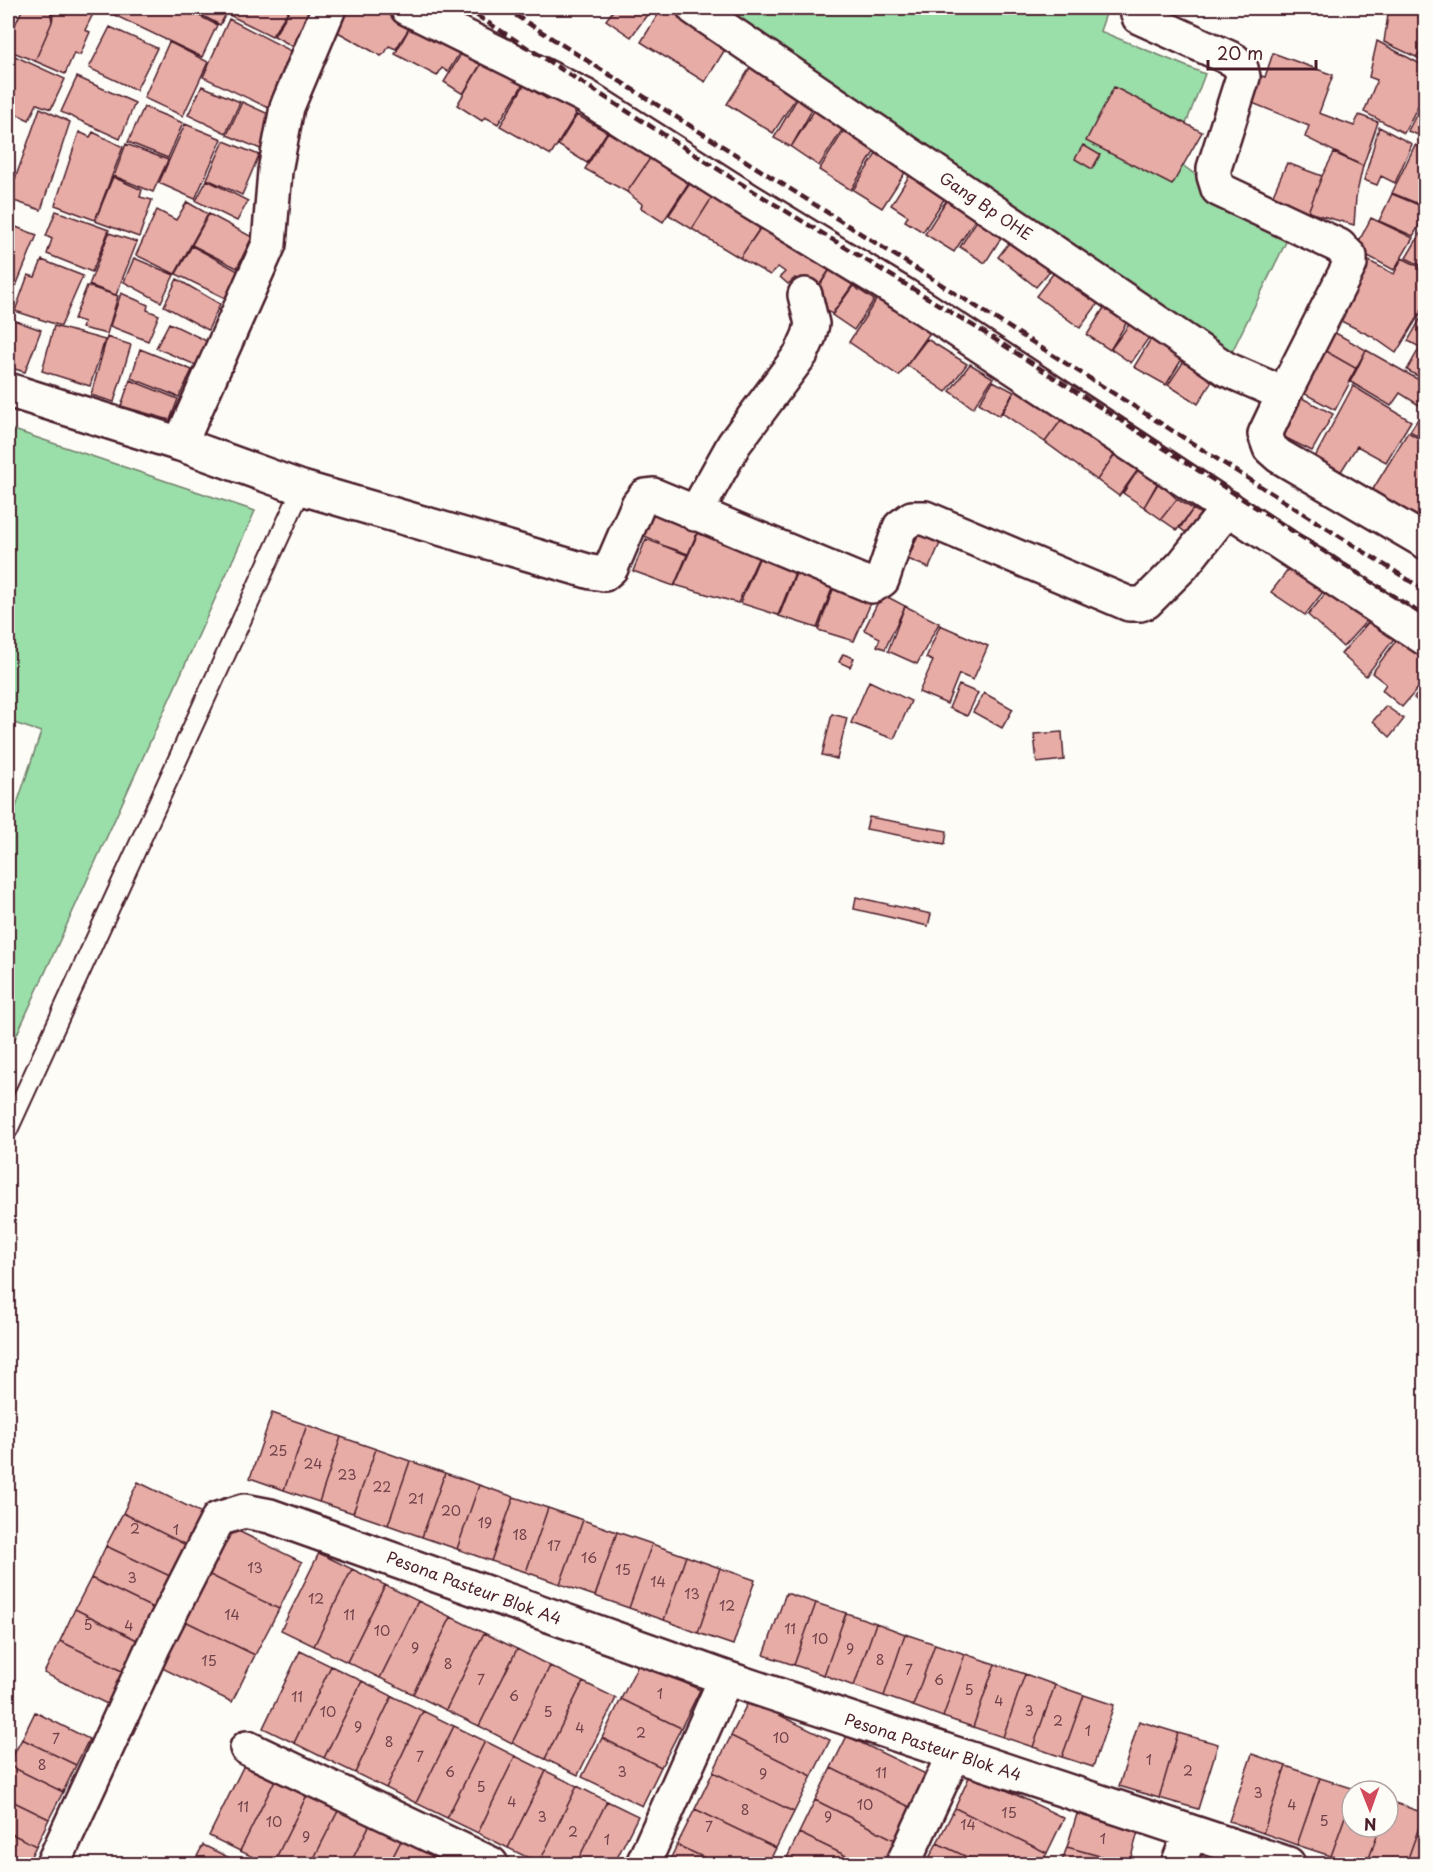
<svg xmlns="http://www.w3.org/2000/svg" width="1433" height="1872" font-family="'Playpen Sans',sans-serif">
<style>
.green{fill:#9adea9;stroke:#727e6a;stroke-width:1.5}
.building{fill:#e7aca6;stroke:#4a1f2b;stroke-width:1.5}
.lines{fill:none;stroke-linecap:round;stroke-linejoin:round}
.service-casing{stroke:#4a1f2b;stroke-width:22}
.minor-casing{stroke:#4a1f2b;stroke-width:38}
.service{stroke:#fdfcf7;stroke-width:18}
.minor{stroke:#fdfcf7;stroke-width:33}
.rail{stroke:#4a1f2b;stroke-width:4.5;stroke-dasharray:9 4.5;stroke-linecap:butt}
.labels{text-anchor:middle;stroke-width:4.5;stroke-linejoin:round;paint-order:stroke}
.number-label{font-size:14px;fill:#71424a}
.street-label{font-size:16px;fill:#4a1f2b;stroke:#fdfcf7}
</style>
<rect width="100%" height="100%" fill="#fdfcf7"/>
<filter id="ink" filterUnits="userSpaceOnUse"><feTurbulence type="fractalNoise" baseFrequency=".0167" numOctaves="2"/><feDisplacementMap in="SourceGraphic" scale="12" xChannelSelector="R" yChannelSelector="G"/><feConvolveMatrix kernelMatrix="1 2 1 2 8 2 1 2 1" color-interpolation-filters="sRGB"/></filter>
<g filter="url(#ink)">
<path class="green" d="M702 8H1108L1100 31 1205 74 1173 158 1286 242 1226 364Z
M8 428 255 511 8 1054V831L41 732 8 721Z"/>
<path class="building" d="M23 8H50L53 16 52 22 35 61 8 50V40Z
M50 8H96L85 30 90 32 80 55 74 53 65 74 35 61 52 22Z
M113 8H184L217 25 202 57 110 13Z
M188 8H229L220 25Z
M231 8H290L272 36 227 14Z
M291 8 304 9 312 8 303 52 274 36Z
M337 8H389L413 22 396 49 389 46 385 53 381 56 336 31Z
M615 8H652L631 37 606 20Z
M662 8H683L732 38 705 82 641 42Z
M1389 8H1426V45L1416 57 1384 42Z
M229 19 301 56 271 109 203 77Z
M413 22 462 49 448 72 442 68 437 76 395 54Z
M110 27 157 48 136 90 89 68Z
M1377 41 1426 67V90L1404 133 1364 112 1377 80 1369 77Z
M169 42 208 62 183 116 144 98Z
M1426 45V63L1416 57Z
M466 46 485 57 463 94 444 82Z
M489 51 524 83 498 124 485 117 482 121 457 105Z
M8 53 65 79 51 109 37 104 29 120 8 110Z
M1273 53 1333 75 1319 113 1354 126 1359 115 1378 122 1363 166 1305 137 1309 126 1250 102 1258 75 1265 77Z
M755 60 801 90 773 133 727 104Z
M77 77 135 103 120 139 61 112Z
M524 85 547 99 551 94 576 109 574 112 576 114 551 155 500 126Z
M202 86 240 102 226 133 188 115Z
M1114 87 1202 132 1172 185 1086 141Z
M801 92 817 101 791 147 774 138Z
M1426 95V138L1408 131Z
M242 102 277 118 263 150 227 135Z
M819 103 848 121 819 166 791 147Z
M144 107 183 123 168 158 128 142Z
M40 108 70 122 41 210 8 199Z
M8 112 17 117 8 143Z
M577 115 607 132 587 163 558 145Z
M185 124 222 139 195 199 159 183Z
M848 124 879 144 851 190 819 170Z
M1379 127 1412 144 1395 183 1381 176 1377 185 1364 180Z
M79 132 90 137 93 132 123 147 95 220 55 205Z
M608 132 651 157 627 192 585 169Z
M224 141 259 155 242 195 207 179Z
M126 144 168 160 153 192 114 176Z
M1083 145 1100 155 1092 169 1075 159Z
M1415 145 1426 150V207L1392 193Z
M881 146 910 165 882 208 853 190Z
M1334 153 1363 166 1356 197 1354 225 1308 212 1322 176Z
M651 157 693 176 663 222 641 208 642 204 627 192Z
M1287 163 1322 176 1308 212 1271 199Z
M914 168 950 190 923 232 905 221 908 216 891 205Z
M695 176 713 196 692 229 669 215Z
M113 177 142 190 140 197 152 200 139 237 95 221Z
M207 180 248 201 237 221 196 201Z
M951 193 980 212 954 252 925 234Z
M1392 194 1426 208V214L1413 236 1379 221Z
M713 196 762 226 740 258 692 229Z
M187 202 208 214 175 274 136 255 157 210 176 220Z
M56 211 109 230 92 272 47 254 52 239 46 236Z
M209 214 252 237 237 268 192 245Z
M981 214 1006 230 985 263 960 247Z
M1371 218 1413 238 1394 270 1355 249Z
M8 224 37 235 16 286 8 283Z
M1426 224V268L1406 258Z
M760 228 830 269 816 290 795 278 788 284 780 277 785 272 778 267 770 275 740 258Z
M109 233 137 242 116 295 89 285Z
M1015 235 1054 266 1036 287 998 257Z
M192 246 238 271 225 298 176 274Z
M134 258 174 275 161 302 124 282Z
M1402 258 1426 270V304L1396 353 1373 337 1335 318 1367 260 1394 274Z
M42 260 83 276 61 326 15 311 28 275 35 277Z
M1059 266 1102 298 1080 328 1036 296Z
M831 268 854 283 832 314 811 299Z
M177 279 220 304 208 330 164 306Z
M87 286 118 296 107 334 82 328 84 322 74 319Z
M853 286 874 300 854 330 832 315Z
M121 293 148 305 147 310 159 315 148 341 110 326Z
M878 297 934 327 899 376 849 342Z
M1110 298 1133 312 1110 350 1087 335Z
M1426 309V381L1407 370 1420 347 1408 341Z
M1136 315 1155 329 1131 363 1111 349Z
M8 318 41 330 25 372 8 367Z
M169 323 209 342 198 366 156 348Z
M54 326 105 340 90 386 42 371Z
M1323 326 1366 350 1357 369 1313 344Z
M1155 332 1187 351 1166 385 1134 367Z
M107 337 131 345 114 402 91 395Z
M927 339 967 364 946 392 907 365Z
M1313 344 1357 369 1335 410 1294 388Z
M140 349 192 370 179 397 131 378Z
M1366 350 1426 384V402L1422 407 1400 393 1391 406 1349 381Z
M1188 355 1217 373 1198 404 1168 385Z
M970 364 993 378 973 408 950 391Z
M130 380 178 399 170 420 121 406Z
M993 381 1014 392 999 416 979 403Z
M1353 386 1411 421 1386 462 1357 446 1340 473 1314 459Z
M1017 388 1062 419 1045 442 1002 413Z
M1294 394 1333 414 1312 451 1276 433Z
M1426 407V441L1410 431Z
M1062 419 1115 454 1097 480 1045 442Z
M1408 432 1426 443V504L1415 519 1370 494Z
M1122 449 1142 464 1119 496 1097 480 1115 454 1117 455Z
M1142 464 1162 477 1144 507 1123 493Z
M1158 482 1177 499 1161 519 1144 507Z
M1177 499 1193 509 1177 530 1161 519Z
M1426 504V526L1415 519Z
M645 506 700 526 688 554 659 544V542L635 532Z
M1193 509 1213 521 1198 542 1180 528Z
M700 529 761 552 738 603 675 585Z
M920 530 942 539 929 568 908 559Z
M646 539 687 555 674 586 633 571Z
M762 552 798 565 778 615 740 603Z
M1295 561 1330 583 1305 615 1271 592Z
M799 566 836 578 817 628 779 616Z
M837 579 875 594 854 641 818 630Z
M1333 584 1371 616 1343 647 1308 615Z
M882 594 905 606 885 649 877 646 880 638 864 630Z
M905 606 939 623 917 664 888 651Z
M1372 618 1396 636 1366 676 1341 654Z
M940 625 988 646 973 680 959 674 947 704 919 692 933 661 926 658Z
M1400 635 1426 653V679L1402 707 1382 690 1386 684 1372 673Z
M843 654 854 658 850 667 839 662Z
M869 681 911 701 894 739 851 723Z
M1426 684V708L1414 698Z
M959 685 978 693 967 716 949 708Z
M984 693 1013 709 1002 728 973 712Z
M1386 706 1404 719 1390 737 1373 721Z
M832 714 847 718 837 759 822 755Z
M1062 732 1064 760 1037 763 1034 734Z
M869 817 947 831 945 844 866 829Z
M856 897 931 914 928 926 854 909Z
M272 1413 307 1425 284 1490 250 1478Z
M307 1425 341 1437 319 1502 284 1490Z
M341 1437 376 1449 353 1513 319 1502Z
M376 1449 410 1461 388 1525 353 1513Z
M410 1461 445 1473 422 1537 388 1525Z
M445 1473 479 1485 457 1549 422 1537Z
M138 1482 204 1514 188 1546 123 1513Z
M479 1485 514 1497 491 1561 457 1549Z
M514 1497 548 1508 526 1572 491 1561Z
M548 1508 583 1520 560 1584 526 1572Z
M123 1513 188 1546 172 1577 106 1546Z
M583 1520 617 1532 595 1596 560 1584Z
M232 1528 302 1562 279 1609 208 1574Z
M617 1532 652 1544 629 1608 595 1596Z
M652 1544 686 1556 664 1620 629 1608Z
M106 1546 172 1577 157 1610 91 1578Z
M319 1553 352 1569 314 1646 281 1630Z
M686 1556 720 1568 698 1633 664 1620Z
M720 1568 755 1580 733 1645 698 1633Z
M352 1569 385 1585 347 1662 314 1646Z
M208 1574 279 1609 255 1655 185 1621Z
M91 1578 157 1610 141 1642 75 1609Z
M385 1585 418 1601 380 1678 347 1662Z
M786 1593 816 1603 794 1665 764 1655Z
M418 1601 451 1617 413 1694 380 1678Z
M816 1603 846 1613 824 1675 794 1665Z
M75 1609 141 1642 126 1673 60 1641Z
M846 1613 876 1623 854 1686 824 1675Z
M451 1617 484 1633 446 1710 413 1694Z
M185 1621 255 1655 232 1702 162 1668Z
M876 1623 905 1634 884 1696 854 1686Z
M484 1633 517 1649 479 1726 446 1710Z
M905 1634 935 1644 913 1706 884 1696Z
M60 1641 126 1673 109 1705 44 1673Z
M935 1644 965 1654 943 1717 913 1706Z
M517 1649 550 1666 512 1743 479 1726Z
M300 1651 331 1666 294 1743 263 1728Z
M965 1654 995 1664 973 1727 943 1717Z
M640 1661 700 1690 681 1728 621 1699Z
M995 1664 1025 1674 1003 1737 973 1727Z
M331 1666 362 1681 324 1758 294 1743Z
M550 1666 583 1682 545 1759 512 1743Z
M1025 1674 1055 1685 1033 1747 1003 1737Z
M362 1681 392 1696 355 1773 324 1758Z
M583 1682 616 1698 578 1775 545 1759Z
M1055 1685 1084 1695 1062 1757 1033 1747Z
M1084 1695 1114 1705 1093 1767 1062 1757Z
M392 1696 423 1711 386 1788 355 1773Z
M621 1699 681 1728 661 1767 602 1738Z
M749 1700 830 1740 812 1776 731 1736Z
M423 1711 454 1726 416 1803 386 1788Z
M35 1712 89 1739 76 1765 22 1739Z
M1139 1721 1178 1733 1159 1798 1119 1786Z
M454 1726 485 1741 447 1818 416 1803Z
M1178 1733 1218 1744 1198 1809 1159 1798Z
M731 1736 812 1776 794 1812 713 1772Z
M847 1736 932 1777 916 1810 831 1768Z
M602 1738 661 1767 642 1806 582 1777Z
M22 1739 76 1765 63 1792 8 1765Z
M485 1741 515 1756 478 1833 447 1818Z
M1252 1754 1286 1766 1263 1833 1229 1821Z
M515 1756 546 1771 508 1848 478 1833Z
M245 1763 276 1778 240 1851 209 1836Z
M8 1765 63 1792 49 1819 8 1799Z
M1286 1766 1320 1778 1297 1845 1263 1833Z
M831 1768 916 1810 899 1842 815 1800Z
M546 1771 577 1786 539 1863 508 1848Z
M713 1772 794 1812 776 1848 695 1809Z
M971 1773 1064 1818 1047 1853 955 1808Z
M276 1778 308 1793 273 1864H268L240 1851Z
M1320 1778 1355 1789 1352 1791V1797L1331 1856 1297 1845Z
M577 1786 607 1801 576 1864H542L539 1863Z
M308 1793 339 1809 311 1864H273Z
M1352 1797V1827H1380L1367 1864H1355L1331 1856Z
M8 1799 49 1819 36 1846 8 1832Z
M815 1800 899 1842 888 1864H863L799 1833Z
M607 1801 638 1816 614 1864H576Z
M1389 1801 1424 1813 1406 1864H1367L1380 1827H1388Z
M955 1808 1047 1853 1041 1864H982L937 1843Z
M339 1809 370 1824 350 1864H311Z
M695 1809 776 1848 768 1864H718L677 1845Z
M1424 1813 1426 1814V1864H1406Z
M1077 1814 1138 1832 1129 1864 1067 1847Z
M370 1824 402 1839 389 1864H350Z
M8 1832 36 1846 27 1864H8Z
M799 1833 863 1864H784Z
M402 1839 433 1854 428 1864H389Z
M937 1843 982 1864H926Z
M203 1845 234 1860 232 1864H193Z
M677 1845 718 1864H668Z
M1067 1847 1128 1864H1061Z
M433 1854 454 1864H428Z"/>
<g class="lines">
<g class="service-casing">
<path id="service" d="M8 1130 302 488"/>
</g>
<g class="minor-casing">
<path id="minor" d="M407 8 585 96 748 200 904 295 1426 639
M694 8 1226 369 1284 394
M1136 8 1139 17 1234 60 1241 68 1243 77 1214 168V176L1218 189 1339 246 1350 257V264L1284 394 1265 434 1270 448 1279 456 1426 542
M8 390 180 444 302 488 591 572 604 574 611 568 638 505 645 496 653 495 872 586 882 580 900 527 912 518H925L1129 604H1140L1146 602 1183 565 1228 508
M180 444 269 244 275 171 287 107 329 8
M695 514 734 444 801 354 809 336 812 324 805 295
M247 1748 491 1864
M53 1864 153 1647 218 1519 244 1511 270 1516 726 1678 1288 1864
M643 1864 726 1678
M903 1864 954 1754
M1178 1864 1191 1832"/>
</g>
<use href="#service" class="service"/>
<use href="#minor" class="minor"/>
<path class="rail" d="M465 8 732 178 985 333 1426 617
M504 8 1426 591"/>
</g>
</g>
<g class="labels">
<g class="number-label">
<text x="278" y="1456">25</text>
<text x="313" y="1469">24</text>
<text x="347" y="1480">23</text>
<text x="382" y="1492">22</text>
<text x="416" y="1504">21</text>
<text x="451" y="1516">20</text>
<text x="485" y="1528">19</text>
<text x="135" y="1534">2</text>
<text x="176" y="1535">1</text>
<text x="520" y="1540">18</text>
<text x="554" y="1551">17</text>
<text x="589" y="1563">16</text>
<text x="255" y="1573">13</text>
<text x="623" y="1575">15</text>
<text x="132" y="1583">3</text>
<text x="658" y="1587">14</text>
<text x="692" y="1599">13</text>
<text x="316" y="1604">12</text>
<text x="727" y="1611">12</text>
<text x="232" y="1620">14</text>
<text x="349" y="1620">11</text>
<text x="88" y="1630">5</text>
<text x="129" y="1631">4</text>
<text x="790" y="1634">11</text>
<text x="382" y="1636">10</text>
<text x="820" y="1644">10</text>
<text x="415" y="1653">9</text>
<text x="850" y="1654">9</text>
<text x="880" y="1665">8</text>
<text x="209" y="1666">15</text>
<text x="448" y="1669">8</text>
<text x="909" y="1675">7</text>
<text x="481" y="1685">7</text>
<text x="939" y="1685">6</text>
<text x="969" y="1695">5</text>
<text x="660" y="1699">1</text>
<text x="514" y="1701">6</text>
<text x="297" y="1702">11</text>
<text x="999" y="1706">4</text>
<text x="1029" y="1716">3</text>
<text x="328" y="1717">10</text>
<text x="548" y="1717">5</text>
<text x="1058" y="1726">2</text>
<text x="358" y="1732">9</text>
<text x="580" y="1733">4</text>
<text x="1088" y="1736">1</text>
<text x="641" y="1738">2</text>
<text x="781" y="1743">10</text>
<text x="56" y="1744">7</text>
<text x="389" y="1747">8</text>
<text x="420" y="1762">7</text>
<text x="1149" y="1765">1</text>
<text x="42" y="1770">8</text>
<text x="1188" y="1776">2</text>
<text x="450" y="1777">6</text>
<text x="622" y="1777">3</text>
<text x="881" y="1778">11</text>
<text x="763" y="1779">9</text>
<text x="481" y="1792">5</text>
<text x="1258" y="1798">3</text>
<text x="512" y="1807">4</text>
<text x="865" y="1810">10</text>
<text x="1292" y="1810">4</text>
<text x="243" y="1812">11</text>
<text x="745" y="1815">8</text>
<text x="1009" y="1818">15</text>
<text x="542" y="1822">3</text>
<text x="828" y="1822">9</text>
<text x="1324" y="1826">5</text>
<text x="274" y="1827">10</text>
<text x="968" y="1830">14</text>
<text x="709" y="1832">7</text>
<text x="573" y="1837">2</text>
<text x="306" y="1842">9</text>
<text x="1103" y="1844">1</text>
<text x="607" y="1845">1</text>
</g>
<g class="street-label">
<text transform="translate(986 206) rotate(34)" y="6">Gang Bp OHE</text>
<text transform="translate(474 1588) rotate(20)" y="6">Pesona Pasteur Blok A4</text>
<text transform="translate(933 1747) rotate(18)" y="6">Pesona Pasteur Blok A4</text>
</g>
</g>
<rect width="1433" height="1872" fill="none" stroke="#fdfcf7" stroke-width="30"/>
<rect x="15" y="15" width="1403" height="1842" fill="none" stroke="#4a1f2b" stroke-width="2" filter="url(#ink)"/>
<g transform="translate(1370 1809) rotate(179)"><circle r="28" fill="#fdfcf7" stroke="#b5a4a5" stroke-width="1.5"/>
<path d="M0-4.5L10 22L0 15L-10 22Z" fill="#d1495b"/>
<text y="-9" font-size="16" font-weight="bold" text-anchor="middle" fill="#4a1f2b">N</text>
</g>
<path d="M1208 60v9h108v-9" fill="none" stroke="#4a1f2b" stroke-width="3"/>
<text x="1217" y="60" font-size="18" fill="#4a1f2b" stroke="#fdfcf7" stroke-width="4.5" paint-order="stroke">20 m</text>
</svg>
